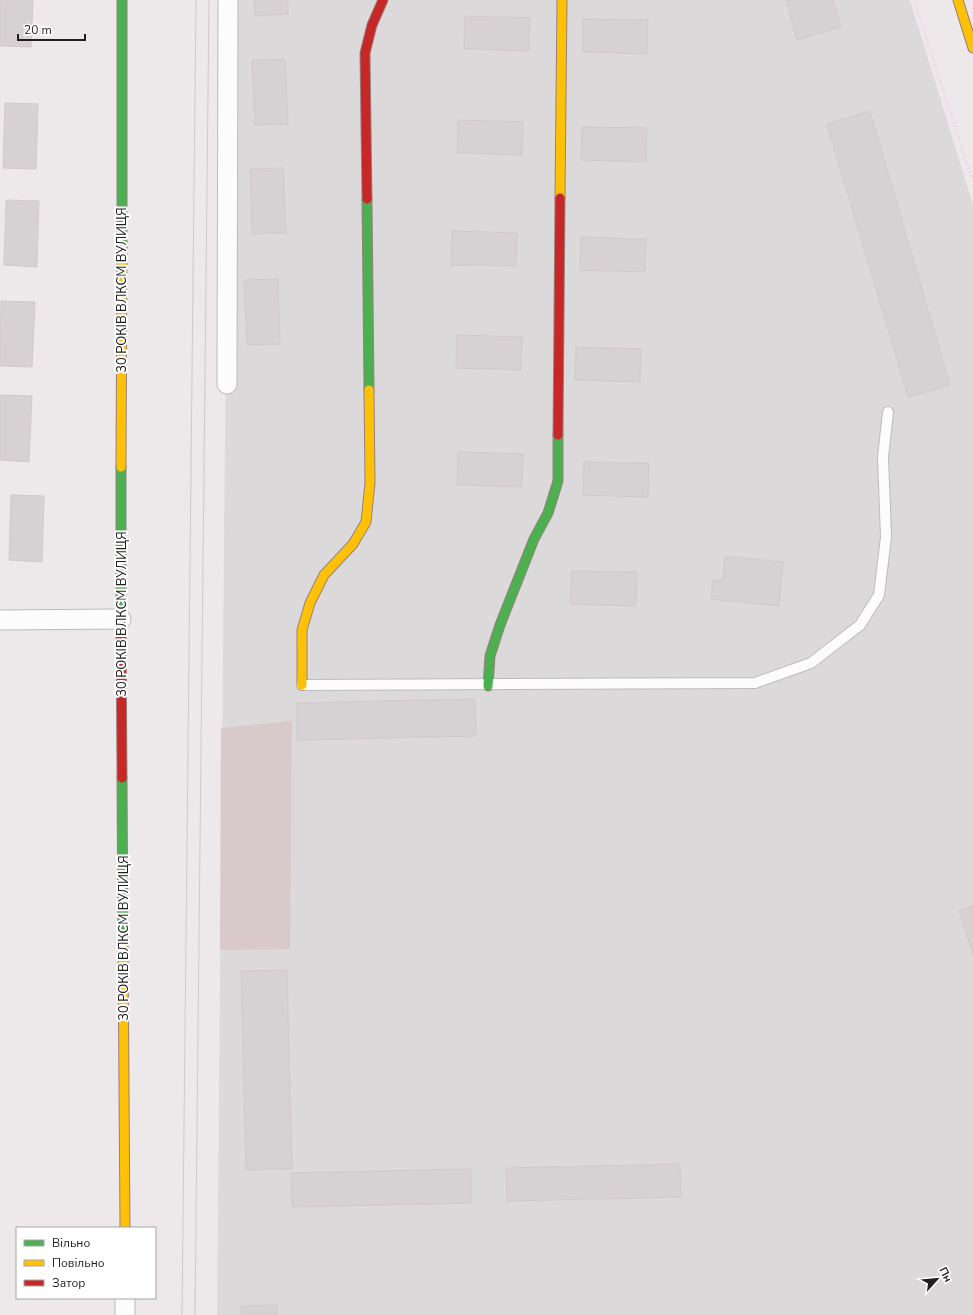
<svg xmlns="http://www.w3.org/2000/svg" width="973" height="1315" font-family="'Nunito Sans',sans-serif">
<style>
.residential{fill:#dcd9db}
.construction{fill:#d8c9ca}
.building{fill:#d6d1d3;stroke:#d1c9cd}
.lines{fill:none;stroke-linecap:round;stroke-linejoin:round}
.lane-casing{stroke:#bdbbbc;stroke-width:12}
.street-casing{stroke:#bdbbbc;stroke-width:21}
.fast-casing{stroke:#99817f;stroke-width:11}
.slow-casing{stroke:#99817f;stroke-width:11}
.jam-casing{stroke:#99817f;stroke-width:11}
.path{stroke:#ebd9e9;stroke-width:2.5;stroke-dasharray:2 2;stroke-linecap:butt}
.lane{stroke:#fcfcfc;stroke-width:10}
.street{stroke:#fcfcfc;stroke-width:19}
.fast{stroke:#4caf50;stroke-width:9}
.slow{stroke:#ffc107;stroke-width:9}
.jam{stroke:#c62828;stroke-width:9}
.tram{stroke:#cbcacb;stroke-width:1}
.labels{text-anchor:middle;stroke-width:4;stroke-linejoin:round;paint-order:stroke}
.street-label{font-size:13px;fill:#1f1f1f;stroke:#fff}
</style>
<rect width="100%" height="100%" fill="#ede8ea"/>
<path class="residential" d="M229 0H910L973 205V1315H217Z"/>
<path class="construction" d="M292 721 290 949 220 950 221 728Z"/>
<path class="building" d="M0 0H33L31 47 0 46Z
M254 0H288V14L255 16Z
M786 0H833L841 27 797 40Z
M465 16 530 18 529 51 464 49Z
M583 19 648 20 647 54 583 52Z
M285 59 288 124 255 125 252 60Z
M5 103 38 104 36 169 3 168Z
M870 111 950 385 908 397 827 124Z
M458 120 523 122 522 155 457 153Z
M582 127 647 128 646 162 581 160Z
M283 168 286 233 252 234 250 169Z
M6 200 39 201 37 267 4 265Z
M452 231 517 233 516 266 451 265Z
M581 237 646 239 645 272 580 270Z
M278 279 280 344 247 345 244 280Z
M1 301 35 302 32 367 0 366Z
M457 335 522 337 521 370 456 368Z
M576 347 641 349 640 382 575 380Z
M0 395 32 396 29 462 0 460Z
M458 452 523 454 522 487 457 485Z
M584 462 649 463 648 497 583 495Z
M11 495 44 496 42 562 9 560Z
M725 556 783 562 779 606 711 599 713 580 723 581Z
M572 571 637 572 636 606 570 604Z
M475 699 476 736 297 740V703Z
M973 906V955L959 910Z
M287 970 292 1169 246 1170 241 971Z
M680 1164 681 1197 507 1201 506 1168Z
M471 1169V1203L292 1207 291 1173Z
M277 1305 278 1315H241V1306Z"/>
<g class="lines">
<g class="lane-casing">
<path id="lane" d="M302 685 755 683 811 663 860 625 879 595 886 537 883 457 888 412"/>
</g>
<g class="street-casing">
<path id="street" d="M227 384 228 0
M0 620 121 619
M125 1298V1315"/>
</g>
<g class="fast-casing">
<path id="fast" d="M367 199 369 390
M122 247V0
M121 626V467
M488 686 490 656 500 625 534 539 548 513 558 481V435
M122 778 123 945"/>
</g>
<g class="slow-casing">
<path id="slow" d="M958 0 973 48
M560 198 562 0
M121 467 122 247
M302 685V630L310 603 324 575 353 544 366 522 370 483 369 390
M123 945 125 1228"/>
</g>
<g class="jam-casing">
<path id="jam" d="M367 199 365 53 372 25 383 0
M558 435 560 198
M121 626 122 778"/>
</g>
<path class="path" d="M914 0 973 182"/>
<use href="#lane" class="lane"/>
<use href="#street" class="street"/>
<use href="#fast" class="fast"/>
<use href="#slow" class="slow"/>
<use href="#jam" class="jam"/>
<path class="tram" d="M182 1315 196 0
M195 1315 209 0"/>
</g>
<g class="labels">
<g class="street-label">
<text transform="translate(121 290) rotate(-90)" y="5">30 РОКІВ ВЛКСМ ВУЛИЦЯ</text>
<text transform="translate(121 614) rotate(-90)" y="5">30 РОКІВ ВЛКСМ ВУЛИЦЯ</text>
<text transform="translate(123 938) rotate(-90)" y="5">30 РОКІВ ВЛКСМ ВУЛИЦЯ</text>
</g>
</g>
<rect x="16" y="1227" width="140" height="72" fill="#ffffff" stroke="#a5a5a5"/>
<rect x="24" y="1240" width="20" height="6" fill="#4caf50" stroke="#a5a5a5"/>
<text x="52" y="1247" font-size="12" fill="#1f1f1f">Вільно</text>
<rect x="24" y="1260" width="20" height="6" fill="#ffc107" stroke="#a5a5a5"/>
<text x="52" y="1267" font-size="12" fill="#1f1f1f">Повільно</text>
<rect x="24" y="1280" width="20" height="6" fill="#c62828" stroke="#a5a5a5"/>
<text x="52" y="1287" font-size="12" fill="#1f1f1f">Затор</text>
<g transform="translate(937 1279) rotate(63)" stroke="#ffffff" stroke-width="3" paint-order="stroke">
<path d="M0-3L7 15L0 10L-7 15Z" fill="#1f1f1f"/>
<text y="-6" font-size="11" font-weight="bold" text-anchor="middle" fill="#1f1f1f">Пн</text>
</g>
<path d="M18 34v6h67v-6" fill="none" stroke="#1f1f1f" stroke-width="2"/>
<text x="24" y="34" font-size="12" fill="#1f1f1f" stroke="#ffffff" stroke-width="3" paint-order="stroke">20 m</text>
</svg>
